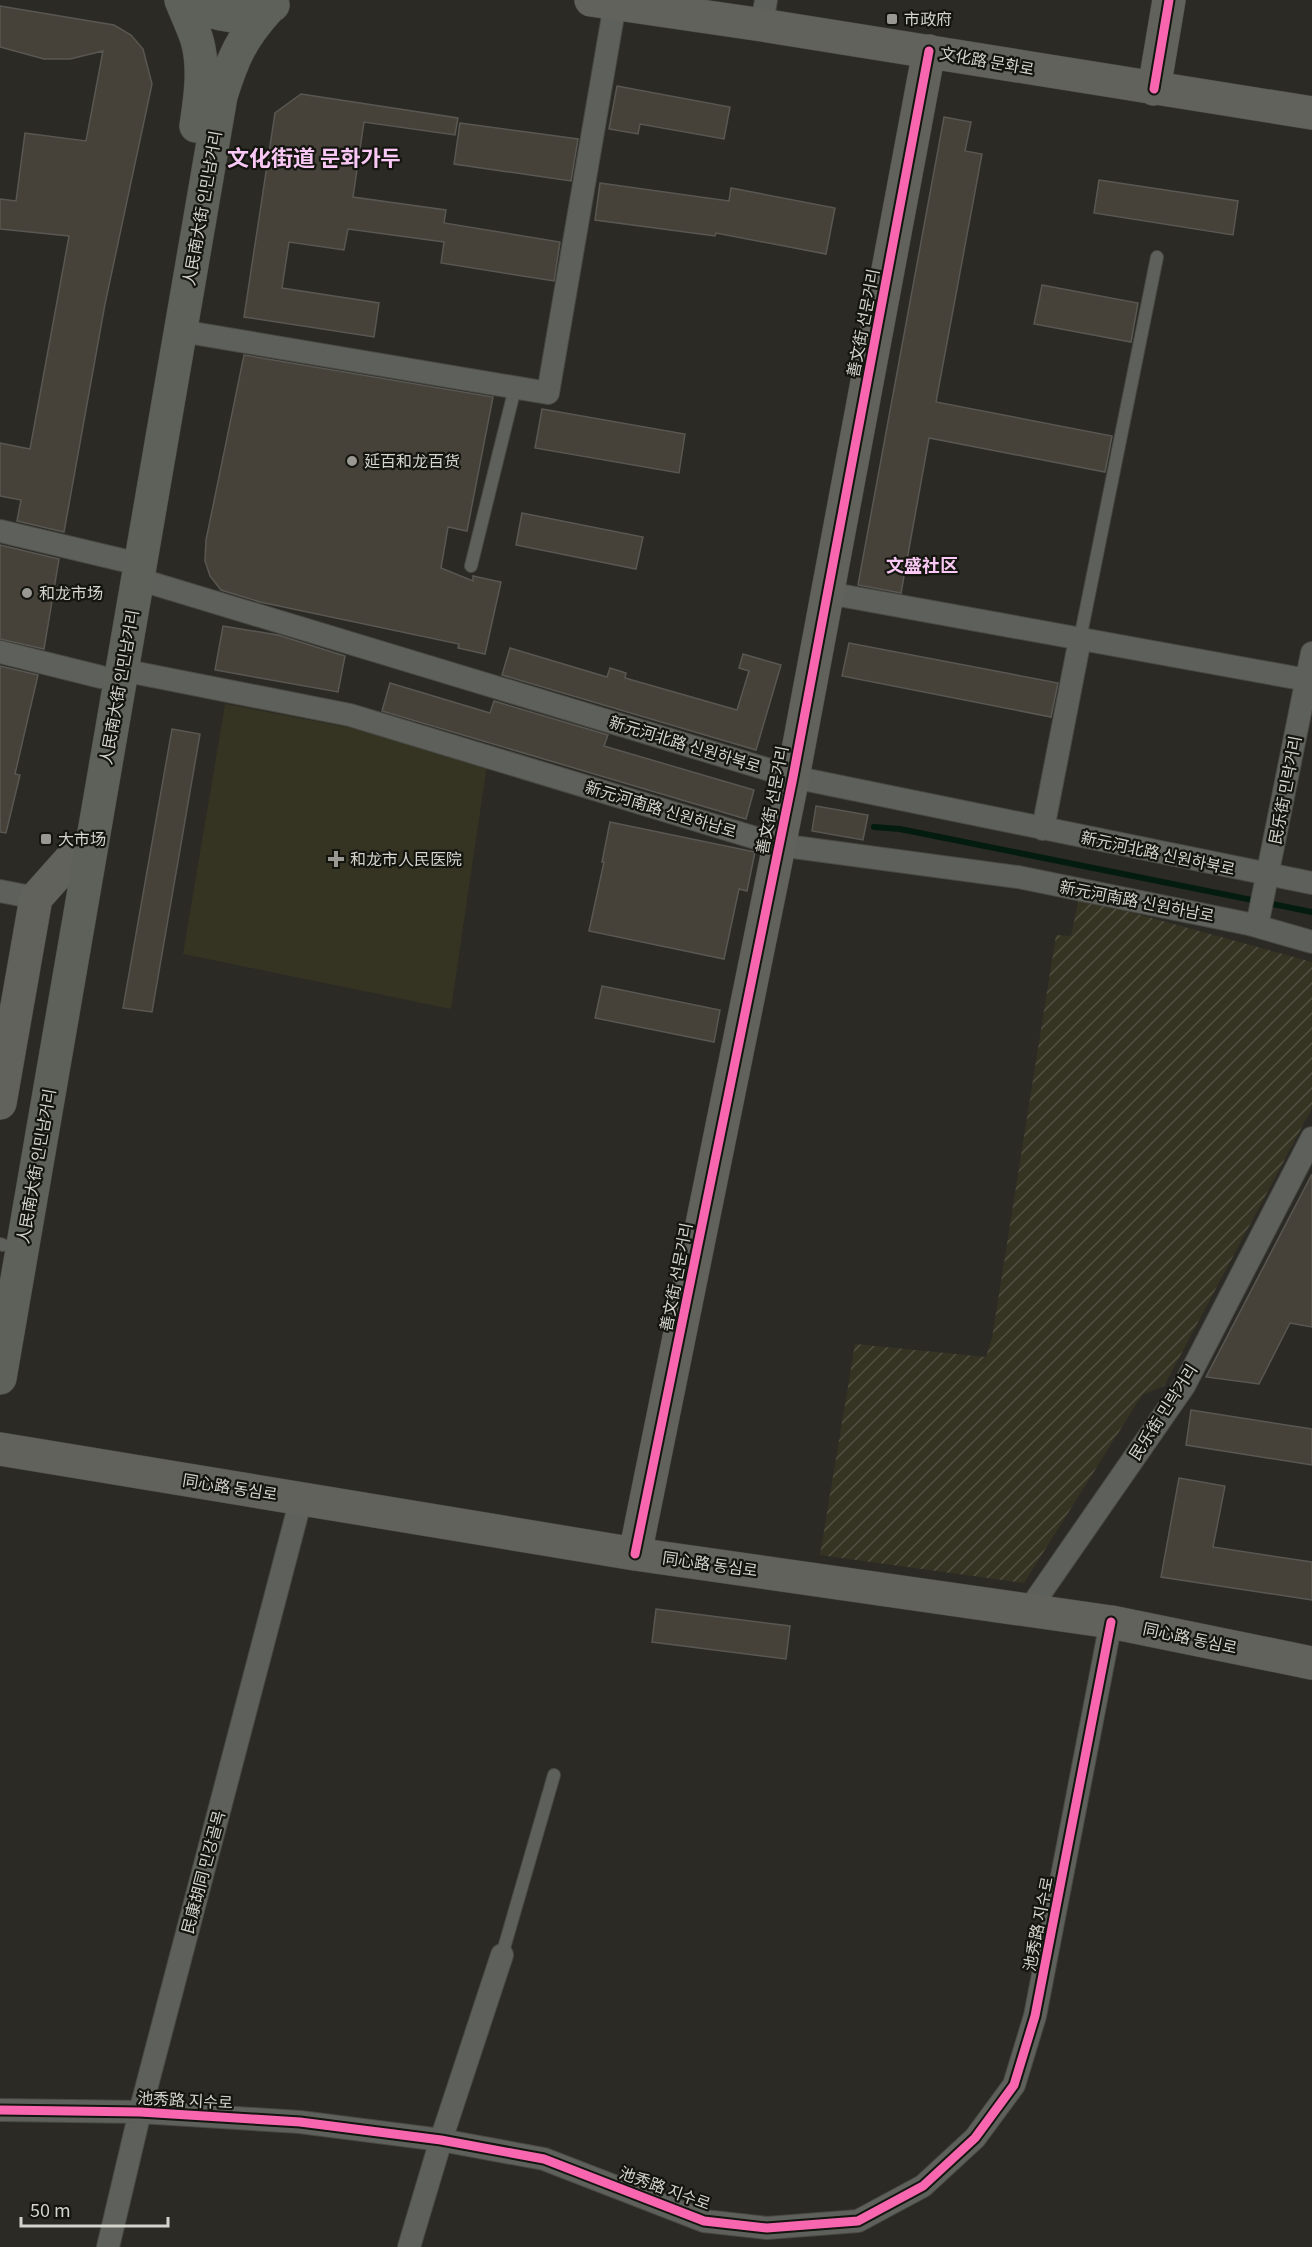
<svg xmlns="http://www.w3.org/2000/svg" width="1312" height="2247" font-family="Georgia,'Noto Sans SC','Noto Sans KR',serif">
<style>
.built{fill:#353423}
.industrial{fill:url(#industrial-furrows)}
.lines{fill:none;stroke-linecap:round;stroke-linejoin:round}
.stream{stroke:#041c10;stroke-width:6}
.building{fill:#464239;stroke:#595752;stroke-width:1.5}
.lane-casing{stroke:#494843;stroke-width:14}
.street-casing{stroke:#494843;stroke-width:24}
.secondary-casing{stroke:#494843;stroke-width:34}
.primary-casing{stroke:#494843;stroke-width:34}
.lane{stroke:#5e615b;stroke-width:12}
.street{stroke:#5e615b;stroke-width:22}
.secondary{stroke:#61625c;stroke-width:33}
.primary{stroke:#5e615a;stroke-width:33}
.cycleway-casing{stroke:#151510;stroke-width:13}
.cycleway{stroke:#f766af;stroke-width:9}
.poi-dot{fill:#999892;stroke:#151510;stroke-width:2}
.labels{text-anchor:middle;stroke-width:4.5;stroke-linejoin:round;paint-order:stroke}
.poi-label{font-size:16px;fill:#d4d4cd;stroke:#151510;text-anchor:start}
.street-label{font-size:16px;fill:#d4d4cd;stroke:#151510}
.neighbourhood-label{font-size:18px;font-weight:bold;fill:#f9c8f4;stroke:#151510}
.district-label{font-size:22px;font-weight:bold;fill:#f9c8f4;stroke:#151510}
</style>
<defs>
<pattern id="industrial-furrows" width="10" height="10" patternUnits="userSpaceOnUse" patternTransform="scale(1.5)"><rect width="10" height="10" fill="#353423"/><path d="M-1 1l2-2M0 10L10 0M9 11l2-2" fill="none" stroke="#515042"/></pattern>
</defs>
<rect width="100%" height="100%" fill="#2b2a24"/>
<path class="built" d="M225 704 373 732 487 765 451 1009 183 954Z"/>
<path class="industrial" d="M1079 898 1312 962V1108L1164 1386 1142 1395 1024 1583 820 1555 855 1344 986 1357 992 1338 1056 935 1071 936Z"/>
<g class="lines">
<path class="stream" d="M874 827 900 829 1312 912"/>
</g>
<path class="building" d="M0 6 114 25 131 35 143 49 152 84 105 304 64 532 17 521 21 500 0 496V443L30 449 69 236 0 229V199L16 201 25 133 86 141 103 51 70 59H44L0 47Z
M617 86 730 107 724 139 640 124 638 134 609 129Z
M301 94 458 118 455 135 364 122 353 197 446 210 444 223 560 242 554 281 441 263 444 242 348 229 344 250 289 242 282 288 379 303 374 337 244 317 275 113Z
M944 117 971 122 965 151 982 154 936 402 1112 436 1105 472 929 438 901 593 858 585Z
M460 123 578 139 571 181 454 164Z
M1099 180 1238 201 1233 235 1094 213Z
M600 183 729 201 731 188 835 208 826 254 716 233 715 236 595 220Z
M1042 285 1138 303 1131 342 1034 324Z
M244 355 493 397 467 531 448 527 441 568 473 581V576L501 582 485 654 458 648 459 644 260 602 221 590 210 576 205 561 206 540Z
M542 409 685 434 679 473 535 448Z
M522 513 643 537 636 569 516 545Z
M0 545 59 559 44 649 0 639Z
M223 626 278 635 345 656 338 692 215 670Z
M849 643 1058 683 1051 717 842 676Z
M510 648 607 677 610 668 626 673 625 678 737 710 749 671 739 668 743 654 781 665 756 750 502 675Z
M0 666 38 675 15 774 20 775 6 833 0 832Z
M390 683 490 713 494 701 608 735 604 746 754 790 746 819 382 711Z
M172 729 200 734 152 1012 123 1008Z
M816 806 868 815 863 840 812 831Z
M610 822 755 852 747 891 739 889 724 959 589 931 604 862H602Z
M602 986 720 1010 714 1042 595 1018Z
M1312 1174V1327L1290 1323 1259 1384 1206 1377Z
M1191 1410 1312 1429V1465L1186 1445Z
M1179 1478 1225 1486 1213 1547 1312 1562V1600L1161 1577Z
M656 1609 790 1626 786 1659 652 1642Z"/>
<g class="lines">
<g class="lane-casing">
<path id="lane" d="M471 566 515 388
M1080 639 1157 257
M0 1244 3 1245
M502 1955 554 1775"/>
</g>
<g class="street-casing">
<path id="street" d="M762 25 766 0
M181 331 548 393 615 4
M0 531 122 560
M138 579 793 777 1312 883
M828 593 1307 680
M0 652 101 677
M122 670 350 715 779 845 1018 877 1249 924 1312 942
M1043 829 1080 639
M0 891 36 898
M1257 926 1312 653
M1028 1611 1184 1386 1312 1138
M0 2110 140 2112 300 2122 441 2140 544 2159 704 2221 767 2228 858 2221 923 2186 975 2138 1014 2085 1035 2016 1111 1622
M108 2247 140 2112 301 1499
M409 2247 441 2140 502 1955"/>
</g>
<g class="secondary-casing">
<path id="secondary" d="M591 0 762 25 1312 113
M1154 89 1169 0
M0 1103 36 898 69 861
M0 1449 635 1554 1111 1622 1312 1663
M635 1554 793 777 929 51"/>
</g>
<g class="primary-casing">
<path id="primary" d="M181 0C186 13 193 27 197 40 205 68 200 99 196 126
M189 0C214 16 246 24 273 5
M0 1378 221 96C233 58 241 39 268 9"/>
</g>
<use href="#lane" class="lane"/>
<use href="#street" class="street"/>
<use href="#secondary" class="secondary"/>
<use href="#primary" class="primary"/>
<g class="cycleway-casing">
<path id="cycleway" d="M1154 89 1169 0
M635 1554 793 777 929 51
M0 2110 140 2112 300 2122 441 2140 544 2159 704 2221 767 2228 858 2221 923 2186 975 2138 1014 2085 1035 2016 1111 1622"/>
</g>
<use href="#cycleway" class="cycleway"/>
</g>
<g class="poi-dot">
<rect x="886" y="13" width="12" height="12" rx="3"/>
<circle cx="352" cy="461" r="6"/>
<circle cx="27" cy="593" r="6"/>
<rect x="40" y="833" width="12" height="12" rx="3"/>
<path d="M333 850h6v6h6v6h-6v6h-6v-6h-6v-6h6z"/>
</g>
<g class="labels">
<g class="poi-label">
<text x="904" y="25">市政府</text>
<text x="364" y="467">延百和龙百货</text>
<text x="39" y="599">和龙市场</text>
<text x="58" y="845">大市场</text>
<text x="350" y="865">和龙市人民医院</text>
</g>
<g class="street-label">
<text transform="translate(987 61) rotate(10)" y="6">文化路 문화로</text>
<text transform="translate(202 208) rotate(-80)" y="6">人民南大街 인민남거리</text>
<text transform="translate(863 323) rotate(-79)" y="6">善文街 선문거리</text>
<text transform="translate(119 687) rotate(-80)" y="6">人民南大街 인민남거리</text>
<text transform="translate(685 744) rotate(17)" y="6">新元河北路 신원하북로</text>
<text transform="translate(1285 790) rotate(-79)" y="6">民乐街 민락거리</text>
<text transform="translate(772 800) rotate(-79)" y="6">善文街 선문거리</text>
<text transform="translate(661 809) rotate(17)" y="6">新元河南路 신원하남로</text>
<text transform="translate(1158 853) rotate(12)" y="6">新元河北路 신원하북로</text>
<text transform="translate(1137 901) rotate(11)" y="6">新元河南路 신원하남로</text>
<text transform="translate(36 1166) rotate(-80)" y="6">人民南大街 인민남거리</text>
<text transform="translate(676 1277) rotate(-79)" y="6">善文街 선문거리</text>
<text transform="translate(1163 1412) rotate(-57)" y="6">民乐街 민락거리</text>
<text transform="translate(230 1487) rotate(9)" y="6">同心路 동심로</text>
<text transform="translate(710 1564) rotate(8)" y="6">同心路 동심로</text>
<text transform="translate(1190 1638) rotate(12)" y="6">同心路 동심로</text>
<text transform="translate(203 1872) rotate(-75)" y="6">民康胡同 민강골목</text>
<text transform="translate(1038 1924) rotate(-79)" y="6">池秀路 지수로</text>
<text transform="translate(185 2100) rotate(3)" y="6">池秀路 지수로</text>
<text transform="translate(665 2188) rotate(20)" y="6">池秀路 지수로</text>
</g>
<g class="neighbourhood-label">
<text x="922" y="572">文盛社区</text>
</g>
<g class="district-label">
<text x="314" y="166">文化街道 문화가두</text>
</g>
</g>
<path d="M21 2217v9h147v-9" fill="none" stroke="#d4d4cd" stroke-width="3"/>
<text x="30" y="2217" font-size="18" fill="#d4d4cd" stroke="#151510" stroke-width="4.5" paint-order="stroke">50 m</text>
</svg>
